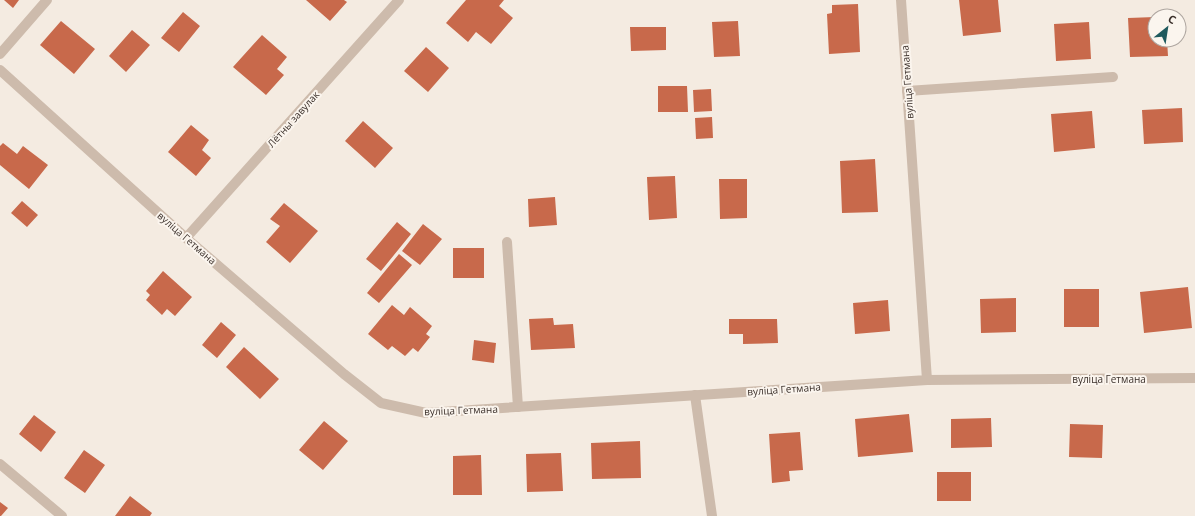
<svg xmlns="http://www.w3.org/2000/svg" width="1195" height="516" font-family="'Open Sans',sans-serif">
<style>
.building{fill:#c8694b}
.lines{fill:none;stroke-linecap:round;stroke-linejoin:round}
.lane{stroke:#cdbbac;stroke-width:10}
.street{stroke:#cdbbac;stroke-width:10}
.labels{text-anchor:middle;stroke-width:4;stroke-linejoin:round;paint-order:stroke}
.street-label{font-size:10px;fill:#3b302b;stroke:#fbf5ee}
</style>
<rect width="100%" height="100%" fill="#f4ebe1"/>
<path class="building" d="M4 0H19L13 8Z
M306 0H344L347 2 330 21Z
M466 0H504L499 6 513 18 491 44 476 32 468 42 446 23Z
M959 0H998L1001 32 963 36Z
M858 4 860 52 829 54 827 14 832 13V5Z
M183 12 200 26 179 52 161 38Z
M1155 17V40H1167L1168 56 1130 57 1128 18Z
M61 21 95 49 74 74 40 45Z
M738 21 740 56 714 57 712 22Z
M1089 22 1091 59 1056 61 1054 24Z
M630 27H666V50L631 51Z
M132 30 150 45 126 72 109 56Z
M262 35 287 57 277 69 284 75 266 95 233 67Z
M426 47 449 68 428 92 404 71Z
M658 86H687L688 112H658Z
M711 89 712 111 694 112 693 90Z
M1182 108 1183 142 1144 144 1142 110Z
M1092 111 1095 148 1054 152 1051 114Z
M712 117 713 138 696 139 695 118Z
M363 121 393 148 375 168 345 141Z
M191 125 209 140 202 150 211 158 196 176 168 152Z
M3 143 17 154 23 146 48 165 29 189 0 165V146Z
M875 159 878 212 842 213 840 161Z
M675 176 677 218 649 220 647 177Z
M719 179H747V218L720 219Z
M555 197 557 225 529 227 528 199Z
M22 201 38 215 27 227 11 213Z
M284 203 318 231 290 263 266 242 280 226 270 219Z
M397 222 411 234 381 271 366 259Z
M423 224 442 239 420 265 402 251Z
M453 248H484V278H453Z
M399 254 412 265 379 303 367 293Z
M163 271 192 297 175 316 167 309 162 315 146 300 150 295 146 291Z
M1188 287 1192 328 1144 333 1140 292Z
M1064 289H1099V327H1064Z
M1016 298V332L981 333 980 299Z
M888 300 890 331 855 334 853 303Z
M392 305 404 315 410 307 432 326 426 334 430 337 418 352 413 348 405 356 392 346 388 350 368 334Z
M553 318 554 325 573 324 575 348 531 350 529 319Z
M729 319H777L778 343 743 344V334H729Z
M221 322 236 335 217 358 202 345Z
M474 340 496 343 494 363 472 360Z
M244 347 279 379 260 399 226 367Z
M909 414 913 452 858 457 855 419Z
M34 415 56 432 41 452 19 434Z
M991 418 992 447 951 448V419Z
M324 421 348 441 323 470 299 450Z
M1070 424 1103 425 1102 458 1069 457Z
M800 432 803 470 789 471 790 481 772 483 769 434Z
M640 441 641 478 592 479 591 443Z
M84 450 105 465 85 493 64 478Z
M561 453 563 491 527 492 526 454Z
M481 455 482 495H453V456Z
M937 472H971V501H937Z
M130 496 152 513 150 516H115Z
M0 502 8 508 1 516H0Z"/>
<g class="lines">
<path class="lane" d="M0 54 47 0
M907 91 1113 77
M507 242 518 407
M695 395 712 516"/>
<path class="street" d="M0 70 186 238 344 374 381 403 426 413 927 380 901 0
M186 238 399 0
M927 380 1195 378
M0 464 62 516"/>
</g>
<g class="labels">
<g class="street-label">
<text transform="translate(907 82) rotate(-94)" y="4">вуліца Гетмана</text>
<text transform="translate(293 119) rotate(-48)" y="4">Лётны завулак</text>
<text transform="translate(187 238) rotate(41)" y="4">вуліца Гетмана</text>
<text x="1109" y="383">вуліца Гетмана</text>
<text transform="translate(784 389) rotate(-4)" y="4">вуліца Гетмана</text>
<text transform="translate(461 410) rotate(-2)" y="4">вуліца Гетмана</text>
</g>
</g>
<g transform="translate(1167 28) rotate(30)"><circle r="19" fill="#fbf5ee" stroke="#aea6a0"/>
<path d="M0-3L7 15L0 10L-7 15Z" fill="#1f5a5e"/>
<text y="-6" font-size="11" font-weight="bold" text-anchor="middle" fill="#3b302b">С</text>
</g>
</svg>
